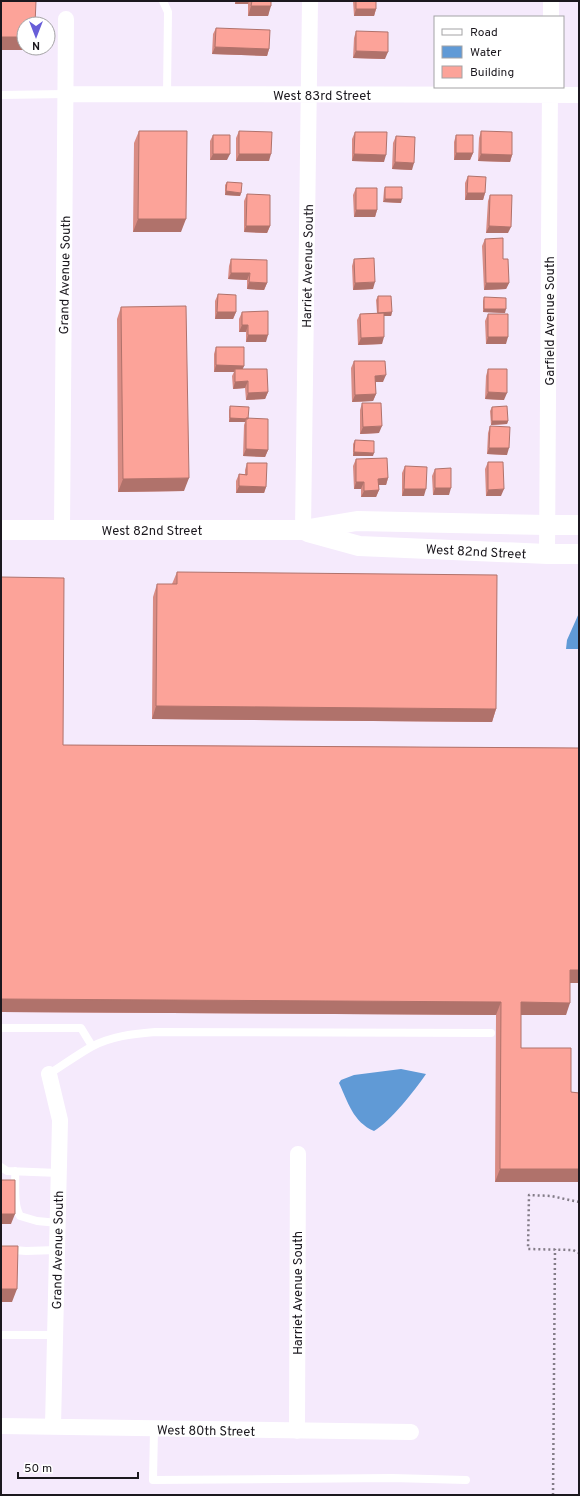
<svg xmlns="http://www.w3.org/2000/svg" width="580" height="1496" font-family="Overpass,sans-serif">
<style>
.water{fill:#609ad6}
.lines{fill:none;stroke-linecap:round;stroke-linejoin:round}
.path{stroke:#837c87;stroke-width:2.5;stroke-dasharray:2 3;stroke-linecap:butt}
.service{stroke:#fff;stroke-width:8}
.minor{stroke:#fff;stroke-width:16}
.tertiary{stroke:#fff;stroke-width:20}
.wall{fill:#d98c84}
.shaded-wall{fill:#b0726b}
.building{fill:#fca399;stroke:#b0726b}
.labels{text-anchor:middle;stroke-width:4;stroke-linejoin:round;paint-order:stroke}
.street-label{font-size:13px;fill:#1b181e;stroke:#fff}
</style>
<rect width="100%" height="100%" fill="#f5eafc"/>
<path class="water" d="M579 613V649H566L567 640Z
M401 1069 426 1074C415 1090 390 1122 374 1131 353 1122 348 1102 339 1083L341 1080 354 1075Z"/>
<g class="lines">
<path class="path" d="M579 1202 551 1196 529 1195 528 1249 573 1250 579 1253
M553 1495 555 1249"/>
<path class="service" d="M163 1 168 12 167 95
M1 95 66 94
M1 1028H81L92 1046
M49 1074C63 1065 77 1055 91 1047 111 1036 133 1034 155 1032L491 1033
M1 1167 7 1171 59 1173
M15 1171C16 1185 13 1204 20 1216L37 1221 58 1223
M1 1249 26 1251 57 1250
M1 1335H55
M154 1429 153 1480 392 1478 466 1480"/>
<path class="minor" d="M551 17V1
M66 94 579 95
M62 530 66 19
M303 530 310 1
M547 554 550 87
M49 1074 60 1120 53 1426
M1 1426 411 1432
M297 1431 298 1154"/>
<path class="tertiary" d="M1 530H303L357 521 547 525H579
M308 532 359 546 547 554H579"/>
</g>
<path class="wall" d="M235 1H271L268 16H248V4H235Z
M353 1H376V9L374 16H354Z
M216 28 269 49 267 56 212 54 213 34Z
M356 31 385 59 353 58 354 38Z
M139 131 181 232H133L134 143Z
M239 131 269 161H236V138Z
M481 131 512 155 510 162 478 161 479 138Z
M355 132 384 162 352 161V139Z
M213 135 227 160H210V141Z
M456 135 473 153 470 160H454V142Z
M396 136 412 170 392 169 393 143Z
M468 176 485 193 483 200H465V183Z
M227 182 241 193 240 196 225 195V185Z
M385 187 401 203 383 202 384 190Z
M356 188 377 210 375 217H354L353 195Z
M247 194 270 226 267 233 244 232V201Z
M490 195 508 233H486L488 201Z
M485 239 503 259 509 283 506 289 484 290 482 246Z
M231 259 267 283 264 290 247 289V280L228 279 229 266Z
M354 259 373 289 353 290 352 266Z
M218 294 236 312 233 319H215V301Z
M378 296 392 312 391 316H384L382 344 358 345 357 320 360 314 377 313 376 300Z
M484 297 505 313 483 312V301Z
M121 307 184 491 118 492 117 319Z
M242 312 266 342H246V332H239V319Z
M488 314 506 344H486L485 321Z
M216 347 244 366 242 369 268 392 265 399 246 400 245 388 233 389 232 376 234 372H214V354Z
M354 361 383 382H376V394L373 401 352 402 351 368Z
M488 369 504 400 485 399 486 376Z
M362 403 379 433 360 434V410Z
M230 406 248 418 268 450 265 457 243 456 244 425 245 422H229V410Z
M492 407 508 421 507 424 491 425 490 411Z
M490 426 507 455 487 454 488 433Z
M355 440 373 456H353V444Z
M356 459 388 478 386 485H379V490L376 497H361V489H354L353 466Z
M488 462 501 496H486L485 469Z
M247 463 266 487 264 493H236V481L239 474H245V470Z
M405 466 424 496H402V473Z
M435 469 449 495H433L432 476Z
M177 572 496 709 492 722 152 719 153 597 157 584H172Z
M1 577 63 745 579 748V983H570L566 1015H521V1048L571 1092 579 1093V1182H495L496 1015 1 1012Z"/>
<path class="shaded-wall" d="M236 1H249L248 4H235Z
M251 6H271L268 16H248Z
M356 9H376L374 16H354Z
M1 37H24V48H31L30 50H1Z
M215 47 269 49 267 56 212 54Z
M356 51 388 52 385 59 353 58Z
M456 153H473L470 160H454Z
M213 154H230L227 160H210Z
M239 154H271L269 161H236Z
M354 154 386 155 384 162 352 161Z
M481 154 512 155 510 162 478 161Z
M395 162 414 163 412 170 392 169Z
M226 191 241 193 240 196 225 195Z
M467 193H485L483 200H465Z
M385 199H402L401 203 383 202Z
M356 210H377L375 217H354Z
M138 219H186L181 232H133Z
M246 226H270L267 233 244 232Z
M489 226 511 227 508 233H486Z
M231 273H250L247 280 228 279Z
M249 282 267 283 264 290 247 289Z
M375 282 373 289 353 290 355 283Z
M486 283H509L506 289 484 290Z
M484 309H506L505 313 483 312Z
M217 312H236L233 319H215Z
M392 312 391 316H377L378 313Z
M242 325H248L246 332H239Z
M248 335H268L266 342H246Z
M384 337 382 344 358 345 361 338Z
M488 337H508L506 344H486Z
M216 365 244 366 241 373 235 369 234 372H214Z
M386 375 383 382H373L375 376Z
M248 381 245 388 233 389 235 382Z
M268 392 265 399 246 400 248 393Z
M488 392 507 393 504 400 485 399Z
M376 394 373 401 352 402 355 395Z
M230 418H246L245 422H229Z
M492 421H508L507 424 491 425Z
M382 426 379 433 360 434 363 427Z
M489 448H509L507 455 487 454Z
M246 449 268 450 265 457 243 456Z
M354 452 374 453 373 456H353Z
M189 478 184 491 118 492 123 479Z
M388 478 386 485H376L378 479Z
M356 482H364L361 489H354Z
M239 486 266 487 264 493H236Z
M435 488H451L449 495H433Z
M404 489H426L424 496H402Z
M504 489 501 496H486L488 490Z
M379 490 376 497H361L364 491Z
M156 706 496 709 492 722 152 719Z
M570 970H579V983H566Z
M1 999 501 1002 496 1015 1 1012Z
M521 1002 570 1003 566 1015H516Z
M500 1169H579V1182H495Z
M1 1214H15L11 1224H1Z
M1 1289H17L12 1302H1Z"/>
<path class="building" d="M1 1H36L35 24H24V37H1Z
M252 1H271V6H251Z
M356 1H376V9H356Z
M216 28 270 30 269 49 215 47Z
M356 31 388 32V52L356 51Z
M139 131H187L186 219H138Z
M239 131 272 132 271 154H239Z
M481 131 512 132V155L481 154Z
M355 132H387L386 155 354 154Z
M213 135H230V154H213Z
M456 135H473V153H456Z
M396 136 415 137 414 163 395 162Z
M468 176 486 177 485 193H467Z
M227 182 242 183 241 193 226 191Z
M385 187H402V199H385Z
M356 188H377V210H356Z
M247 194 270 195V226H246Z
M490 195H512L511 227 489 226Z
M503 238V259H508L509 283H486L485 239Z
M374 258 375 282 355 283 354 259Z
M231 259 267 260V283L249 282 250 273H231Z
M218 294 236 295V312H217Z
M378 296H391L392 312 378 313Z
M484 297 506 298V309H484Z
M186 306 189 478 123 479 121 307Z
M268 311V335H248V325H242V312Z
M384 313V337L361 338 360 314Z
M488 314H508V337H488Z
M216 347H244V366L216 365Z
M354 361H385L386 375 375 376 376 394 355 395Z
M235 369H267L268 392 248 393V381L235 382Z
M488 369H507V393L488 392Z
M362 403H381L382 426 363 427Z
M230 406 249 407 248 419 230 418Z
M507 406 508 421H492V407Z
M246 418 268 419V450L246 449Z
M490 426 510 427 509 448H489Z
M355 440 374 441V453L354 452Z
M387 458 388 478 378 479 379 490 364 491V482H356V459Z
M488 462H503L504 489 488 490Z
M247 463H267L266 487 239 486V474L247 475Z
M405 466 427 467 426 489H404Z
M451 468V488H435V469Z
M177 572 497 575 496 709 156 706 157 584H177Z
M1 577 64 578 63 745 579 748V970H570V1003L521 1002V1048H571V1092L579 1093V1169H500L501 1002 1 999Z
M1 1180H15V1214H1Z
M1 1246H18L17 1289H1Z"/>
<g class="labels">
<g class="street-label">
<text x="322" y="100">West 83rd Street</text>
<text transform="translate(307 266) rotate(-89)" y="5">Harriet Avenue South</text>
<text transform="translate(64 275) rotate(-89)" y="5">Grand Avenue South</text>
<text transform="translate(549 321) rotate(-90)" y="5">Garfield Avenue South</text>
<text x="152" y="535">West 82nd Street</text>
<text transform="translate(476 551) rotate(3)" y="5">West 82nd Street</text>
<text transform="translate(57 1250) rotate(-89)" y="5">Grand Avenue South</text>
<text transform="translate(297 1293) rotate(-90)" y="5">Harriet Avenue South</text>
<text transform="translate(206 1430) rotate(1)" y="5">West 80th Street</text>
</g>
</g>
<rect width="580" height="1496" fill="none" stroke="#1b181e" stroke-width="4"/>
<rect x="434" y="16" width="130" height="72" fill="#ffffff" stroke="#a4a3a5"/>
<rect x="442" y="29" width="20" height="6" fill="#ffffff" stroke="#a4a3a5"/>
<text x="470" y="36" font-size="12" fill="#1b181e">Road</text>
<rect x="442" y="46" width="20" height="12" fill="#609ad6" stroke="#a4a3a5"/>
<text x="470" y="56" font-size="12" fill="#1b181e">Water</text>
<rect x="442" y="66" width="20" height="12" fill="#fca399" stroke="#a4a3a5"/>
<text x="470" y="76" font-size="12" fill="#1b181e">Building</text>
<g transform="translate(36 36) rotate(180)"><circle r="19" fill="#ffffff" stroke="#a4a3a5"/>
<path d="M0-3L7 15L0 10L-7 15Z" fill="#685ed8"/>
<text y="-6" font-size="11" font-weight="bold" text-anchor="middle" fill="#1b181e">N</text>
</g>
<path d="M18 1472v6h120v-6" fill="none" stroke="#1b181e" stroke-width="2"/>
<text x="24" y="1472" font-size="12" fill="#1b181e" stroke="#ffffff" stroke-width="3" paint-order="stroke">50 m</text>
</svg>
